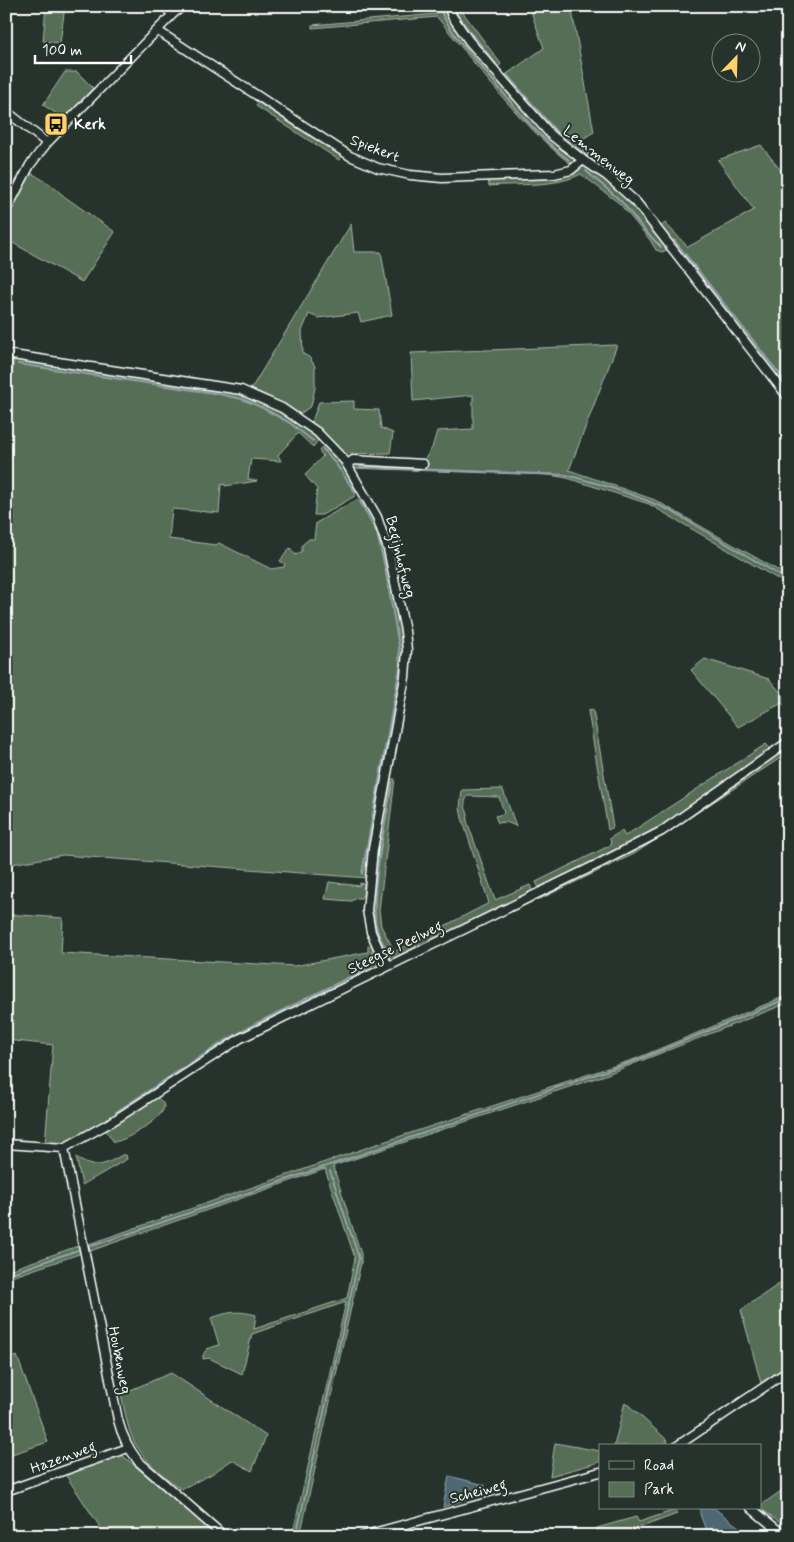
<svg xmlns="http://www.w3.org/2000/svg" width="794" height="1542" font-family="Mynerve,sans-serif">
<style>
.green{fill:#556e55;stroke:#aab6aa}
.water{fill:#4d6872;stroke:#94a4aa}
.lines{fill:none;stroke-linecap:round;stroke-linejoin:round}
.stream{stroke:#94a4aa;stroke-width:2}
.minor-casing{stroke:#fff;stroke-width:11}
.minor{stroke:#26332d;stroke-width:8}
.labels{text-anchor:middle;stroke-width:4;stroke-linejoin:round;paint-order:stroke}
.poi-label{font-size:15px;font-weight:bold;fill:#fff;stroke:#26332d;text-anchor:start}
.street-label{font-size:15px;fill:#fff;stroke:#26332d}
</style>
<rect width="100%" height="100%" fill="#26332d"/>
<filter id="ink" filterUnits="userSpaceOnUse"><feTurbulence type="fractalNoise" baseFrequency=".02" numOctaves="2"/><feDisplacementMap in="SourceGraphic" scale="10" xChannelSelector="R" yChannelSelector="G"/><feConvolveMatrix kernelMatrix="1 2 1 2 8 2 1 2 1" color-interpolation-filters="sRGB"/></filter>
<g filter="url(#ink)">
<path class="green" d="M46 6H65L60 43 43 41Z
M435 6H445L452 23 468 43 574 156V161L572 165C519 124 479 68 437 17L312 28V25L436 14Z
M451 6H458L501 64 497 68 461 24Z
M529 6H571L594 132 576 143 589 154 583 158 557 136 504 76 544 48Z
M65 72H77L93 88 66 116 63 114 60 116 43 105Z
M260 100 343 154 339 160 256 106Z
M761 145 788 180V395L660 227 665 223 688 247 754 210 718 160Z
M584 165 588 166 619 191 669 249 662 252 656 250 650 240 620 204 581 174C553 188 520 183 489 186L488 180 577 168Z
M31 173 50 184 65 197 115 232 82 282 6 239V218Z
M351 224 354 252H381L392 315 361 322 358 313 318 318 309 314 302 331 303 354 309 357 315 366V388L311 406 300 414 251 389Z
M617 345 569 470 655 500 788 576V585L649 504 567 478 549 475 351 468 355 461 421 465 432 448 437 431 473 429V395L413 401 411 353Z
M14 358 210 388 246 396 278 409 304 426 319 439 313 447 298 433 278 455 281 461 251 459 248 479 257 481 225 486V484L221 485 219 513 172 509 169 539 216 545 219 543 271 569 284 567 285 564 280 561 290 548 296 555 302 551V545L309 539H314L316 523 358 499 366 501 379 525 398 605 404 658 367 878 63 855 6 865V391H9Z
M354 401V409L379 410 381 428 393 433 390 453 342 454 311 424 319 402Z
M324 444 344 465 357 488 355 496 322 515H314L317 489 305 475 323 456 319 451Z
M705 659 769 679 788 701V711L782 703 738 727 691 670Z
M593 710 613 827 608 830 588 711Z
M766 744 772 751 642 839 539 888 536 882 611 845 610 838 622 831 625 836Z
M788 745V753L634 854 540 899 543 893 621 855Z
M389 779H395L379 910 381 926 394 950 396 951 489 903 462 818 460 808 462 790 501 789 503 790 516 826 506 822 498 823 495 816 503 814 504 812 499 797 468 796C462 804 466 807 468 815L467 821 495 900 530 885 532 890 531 893 396 960H390L375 938 371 910 374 876Z
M329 882 359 886 360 883 364 884 363 895 361 898H357L351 901 325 899Z
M6 914 63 918 61 953 294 966 368 952V946L374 944 379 956 378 964 371 971 260 1025 105 1122 67 1143 45 1144 53 1045 6 1040Z
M788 995V1003L605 1075 333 1166 361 1254V1263L300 1536H292L346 1302 252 1334 242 1374 209 1358 203 1359V1355L207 1349 219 1345 211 1318C229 1312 237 1310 256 1315L254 1329 347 1298 355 1258 325 1169 90 1251 89 1244 377 1144 635 1059Z
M156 1097C159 1099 163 1101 164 1106 165 1118 125 1141 114 1142L105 1129Z
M122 1155H126L127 1159 82 1185 76 1157C93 1171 105 1165 122 1155Z
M81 1245 82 1253 6 1279V1271Z
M788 1278V1365L761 1383 741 1310Z
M17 1356 48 1442 6 1456V1360Z
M171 1373 266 1436 252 1471 232 1460 210 1475 181 1489C161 1474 139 1458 130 1432 126 1420 124 1407 121 1394Z
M625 1402 667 1440 668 1442 656 1446H614Z
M555 1443 600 1451V1462L550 1476Z
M119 1456H123L128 1460 217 1536H106L65 1474Z
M788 1486V1528L760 1508V1506Z
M675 1510 677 1514 617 1536H584L597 1532V1528L636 1517 639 1522Z"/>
<path class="water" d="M449 1476 485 1485 483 1494 443 1507Z
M700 1508H714L740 1528 746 1536H708L700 1514Z"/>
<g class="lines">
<path class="stream" d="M439 6C447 30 469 52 485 71 511 102 536 136 569 160
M454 8 459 18 496 64
M507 75 559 135 605 169
M586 171 621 201 645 231 661 247
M674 240 788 385
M18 364 214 393 242 399 261 407 290 423 313 441
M323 449 336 464 355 492
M360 467 566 475C602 484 637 495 671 511L788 580
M360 501 377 533 385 567 399 646 400 668 362 874
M392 782C386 823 372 878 375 919 376 930 383 951 395 953
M116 1112 223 1042 253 1025 368 968 373 961 372 952
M92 1246 635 1061 788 998
M6 1275 78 1250
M296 1536 359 1258 330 1171"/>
<g class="minor-casing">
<path id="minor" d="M163 6 173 14
M448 6 452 16 469 41 551 135 583 160 607 176 636 202 788 397
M158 31 350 156 378 168 410 175 442 178 554 174 571 170 583 160
M6 111 47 143
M6 211 30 165 47 143 173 14 183 6
M6 354 241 390 282 408 317 432 345 461 377 517 388 549 405 631 407 650 405 677 373 849 367 910 371 932 379 950 388 965
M347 464 353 460 423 464
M6 1144 64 1148 113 1121 241 1038 600 863 662 831 788 742
M64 1148 118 1420C122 1436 128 1448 138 1461L224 1536
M677 1446 788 1371
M6 1491 128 1448
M751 1508 785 1536
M362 1536 600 1472"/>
</g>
<use href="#minor" class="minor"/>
</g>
</g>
<defs>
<g id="bus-square" transform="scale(1.25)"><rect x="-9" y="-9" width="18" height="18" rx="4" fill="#ffd166" stroke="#26332d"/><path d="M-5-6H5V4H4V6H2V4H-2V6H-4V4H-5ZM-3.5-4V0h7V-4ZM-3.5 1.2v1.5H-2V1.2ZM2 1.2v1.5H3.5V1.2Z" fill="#111"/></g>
</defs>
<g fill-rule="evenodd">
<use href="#bus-square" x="56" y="124"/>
</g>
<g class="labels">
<g class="poi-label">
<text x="74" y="129">Kerk</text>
</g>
<g class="street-label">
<text transform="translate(375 148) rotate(21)" y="5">Spiekert</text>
<text transform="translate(599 155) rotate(38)" y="5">Lemmenweg</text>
<text transform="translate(401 557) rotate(76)" y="5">Begijnhofweg</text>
<text transform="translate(395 947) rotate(-26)" y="5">Steegse Peelweg</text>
<text transform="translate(120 1360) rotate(79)" y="5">Houbenweg</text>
<text transform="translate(63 1457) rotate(-20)" y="5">Hazenweg</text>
<text transform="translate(478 1491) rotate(-15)" y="5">Scheiweg</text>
</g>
</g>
<rect width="794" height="1542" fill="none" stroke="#26332d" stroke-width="25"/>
<rect x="12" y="12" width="769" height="1517" fill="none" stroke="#fff" stroke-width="2" filter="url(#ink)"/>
<rect x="599" y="1444" width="162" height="65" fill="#26332d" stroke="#7d8581"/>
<rect x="609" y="1461" width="25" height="8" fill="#26332d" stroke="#7d8581"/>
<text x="644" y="1470" font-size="15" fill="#ffffff">Road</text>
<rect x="609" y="1482" width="25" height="15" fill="#556e55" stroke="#7d8581"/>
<text x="644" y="1494" font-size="15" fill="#ffffff">Park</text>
<g transform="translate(736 58) rotate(23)"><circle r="24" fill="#26332d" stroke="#7d8581"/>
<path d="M0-4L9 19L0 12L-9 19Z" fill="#ffd166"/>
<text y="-8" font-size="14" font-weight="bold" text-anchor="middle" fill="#ffffff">N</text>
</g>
<path d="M35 55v8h96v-8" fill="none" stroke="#ffffff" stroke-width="2.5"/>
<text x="42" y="55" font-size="15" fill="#ffffff" stroke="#26332d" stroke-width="4" paint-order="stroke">100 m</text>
</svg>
